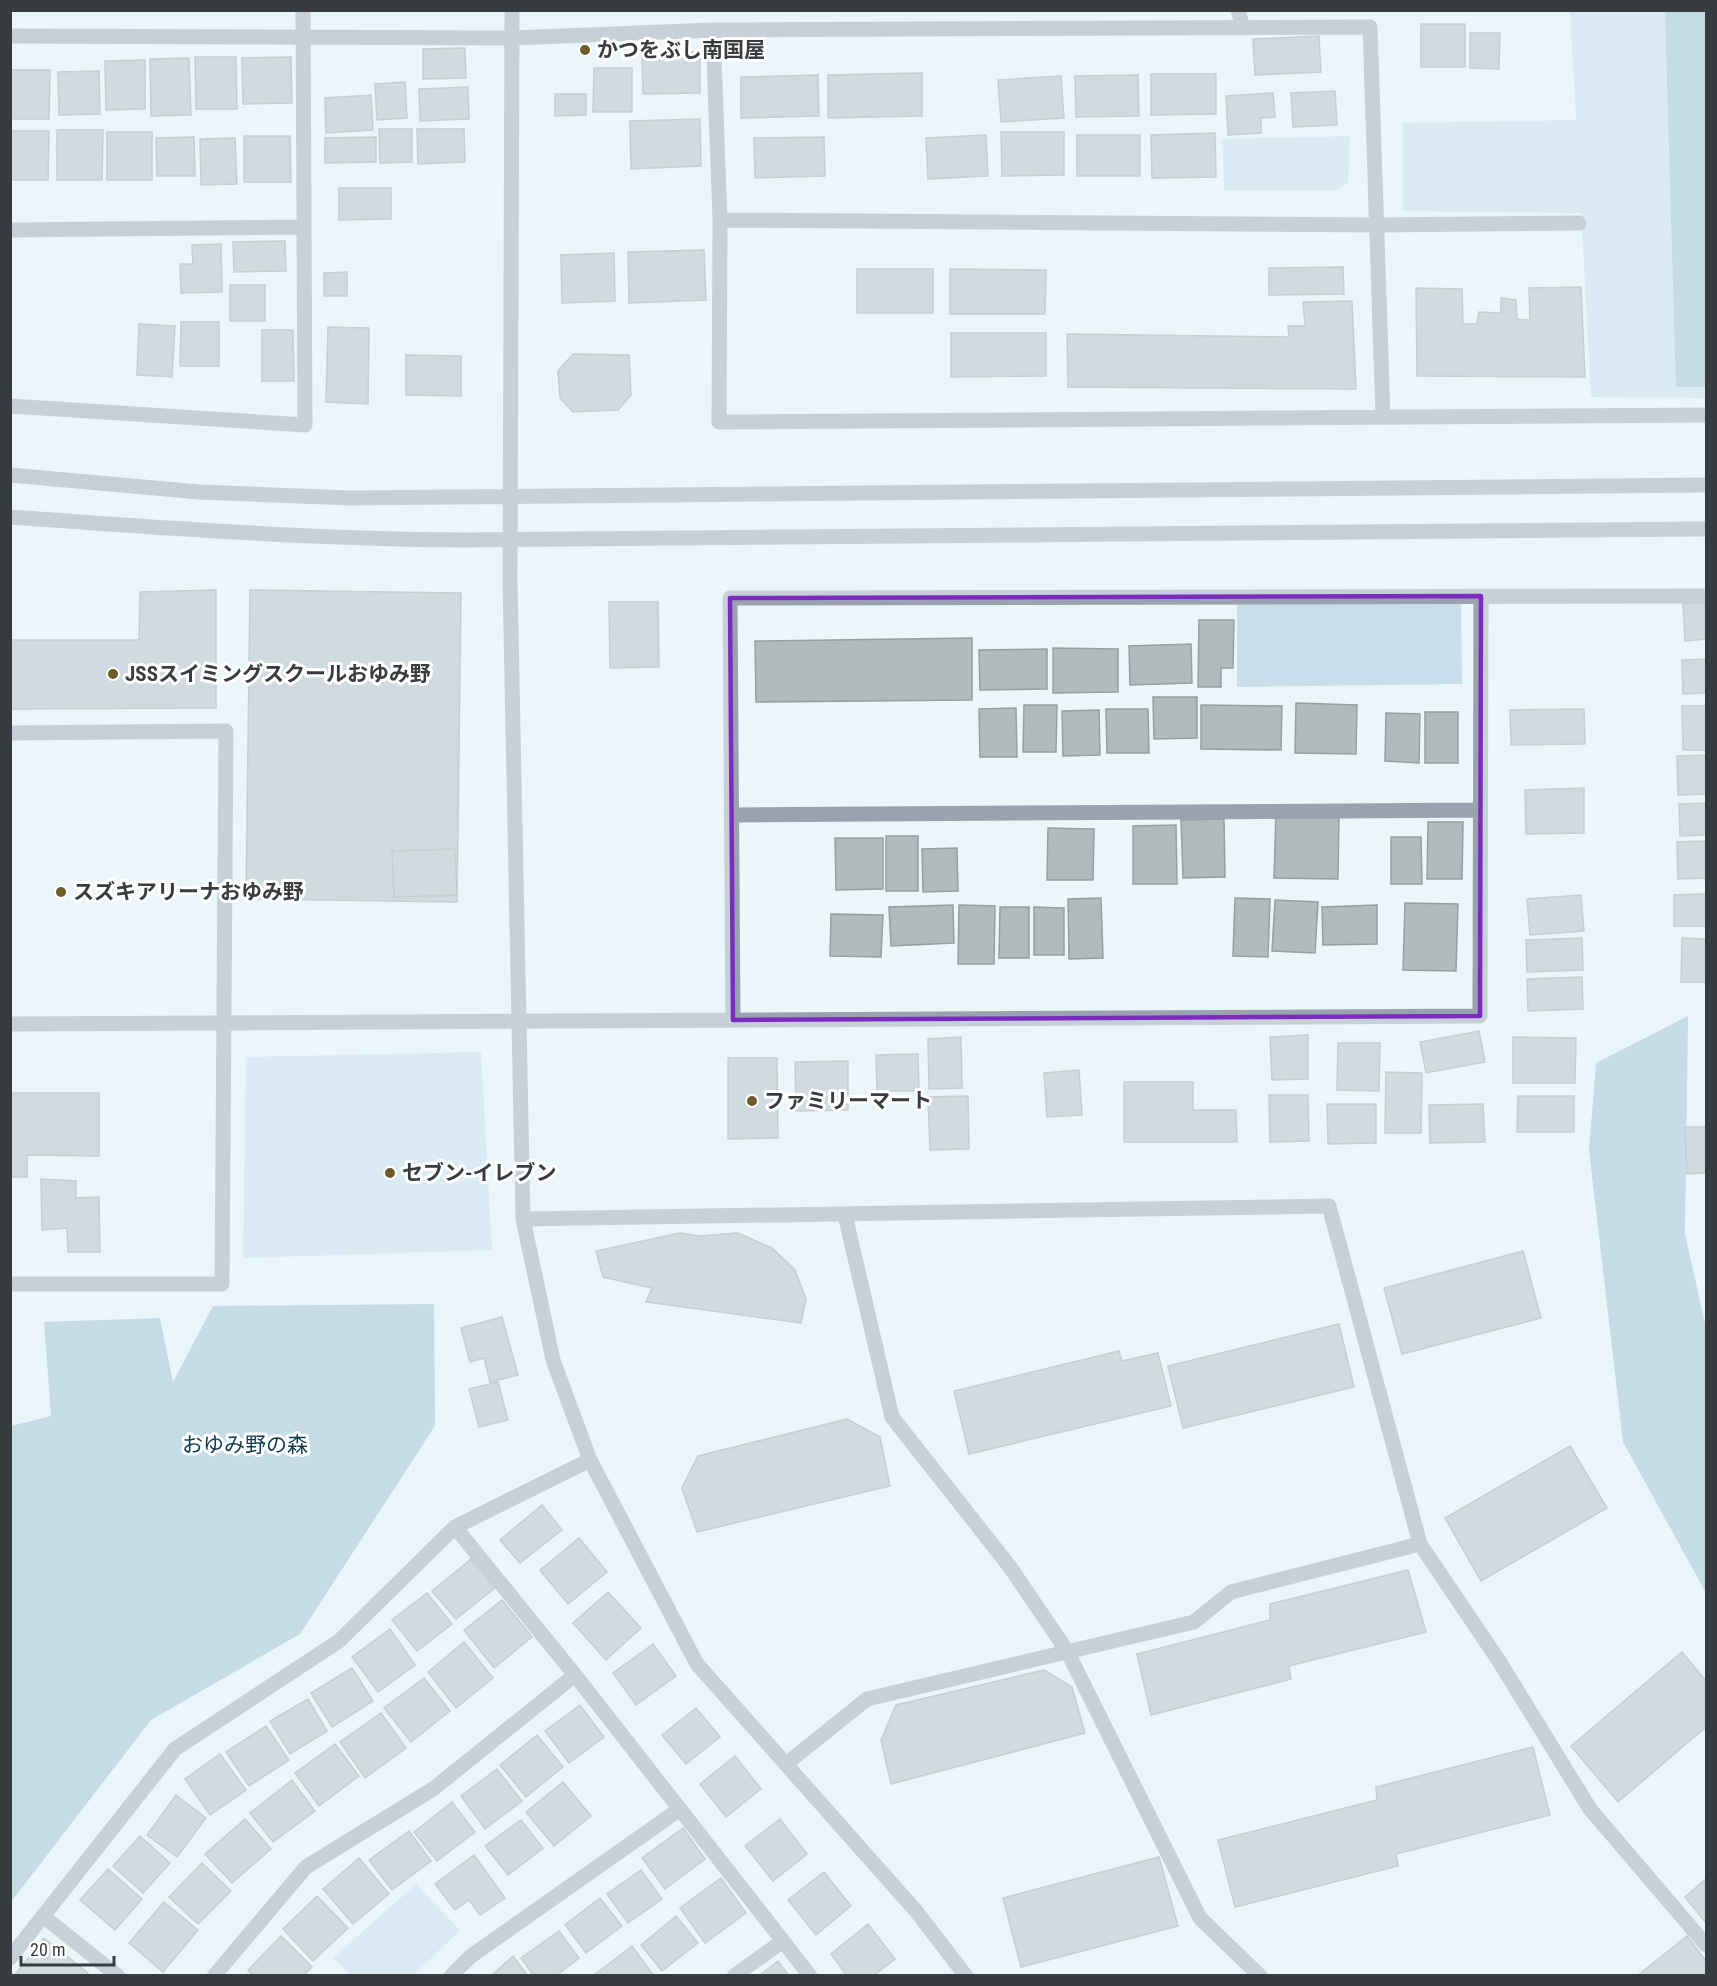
<svg xmlns="http://www.w3.org/2000/svg" width="1717" height="1986" font-family="'Roboto Condensed','Noto Sans JP',sans-serif">
<style>
.green{fill:#c8deea}
.forest{fill:#98bacc}
.building{fill:#afbbbc;stroke:#94a0a1;stroke-width:1.5}
.lines{fill:none;stroke-linecap:round;stroke-linejoin:round}
.service{stroke:#9ba2af;stroke-width:15}
.minor{stroke:#9ba2af;stroke-width:15}
.tertiary{stroke:#9ba2af;stroke-width:15}
.marked{fill:none;stroke:#7b2cbf;stroke-width:4.5;stroke-linejoin:round}
.poi-dot{fill:#6e5b29;stroke:#fff;stroke-width:2}
.labels{text-anchor:middle;stroke-width:6;stroke-linejoin:round;paint-order:stroke}
.poi-label{font-size:21px;font-weight:bold;fill:#383c3e;stroke:#fff;text-anchor:start}
.park-label{font-size:21px;fill:#0c3b4f;stroke:#fff}
</style>
<rect width="100%" height="100%" fill="#ebf6fb"/>
<path class="green" d="M1570 11H1706V398L1591 397 1581 213 1403 211V123L1576 120Z
M1350 136 1348 183 1337 190H1224L1222 139Z
M1461 600 1462 684 1237 687V602Z
M481 1052 492 1250 243 1258 246 1057Z
M416 1884 460 1930 414 1975H351L333 1958Z"/>
<path class="forest" d="M1665 11H1706V387H1676Z
M1688 1016 1685 1234 1706 1328V1593L1623 1442 1589 1150 1596 1063Z
M434 1304 435 1426 300 1634 151 1720 11 1902V1426L51 1416 44 1322 160 1318 173 1382 213 1306Z"/>
<path class="building" d="M1421 24H1465V67H1421Z
M1470 33H1500L1499 69 1470 68Z
M1319 36 1321 72 1255 75 1253 39Z
M465 48 466 78 423 79V49Z
M700 52V93L643 94 642 53Z
M195 57H236L237 109H196Z
M291 57 292 103 243 104 242 58Z
M189 58 191 115 151 116 150 59Z
M145 60V109L106 110 105 61Z
M594 68H632V112H593Z
M10 70H50L49 119H10Z
M99 71 100 114 59 115 58 72Z
M922 73V116L828 118V75Z
M1151 74H1216V114L1151 115Z
M818 75 819 116 741 118V77Z
M1138 75 1139 116 1076 117 1075 76Z
M1061 76 1064 118 1001 122 998 80Z
M405 82 407 118 377 120 375 84Z
M468 87 469 119 420 121 419 89Z
M1335 91 1337 125 1293 127 1291 93Z
M1273 93 1275 117 1261 118V133L1228 135 1226 96Z
M555 94H586V115L555 116Z
M371 95 373 130 326 133 325 98Z
M700 119 701 166 631 169 630 121Z
M379 129H412V162L380 163Z
M417 129H464L465 162 418 164Z
M57 130H103L102 180H57Z
M10 131H49L48 180H10Z
M107 132H152V180H107Z
M1001 132H1064V175L1002 176Z
M1215 133 1216 177 1152 178 1151 135Z
M986 135 988 176 928 179 926 138Z
M1077 135H1140V176H1077Z
M244 136H290L291 182H244Z
M194 137 195 176H157L156 138Z
M376 137V162L325 163V138Z
M824 137 825 176 755 178 754 138Z
M235 138 237 184 201 185 200 139Z
M339 188H391V219L339 220Z
M285 241 286 271 234 272 233 242Z
M221 244 222 292 181 293 180 264H193L192 245Z
M704 250 706 300 629 303 628 252Z
M614 253 615 301 562 303 561 255Z
M1343 267 1344 294 1269 295V268Z
M857 269H933V313H857Z
M950 269 1046 270 1045 314H950Z
M347 272V296H324V273Z
M230 285H265V321H230Z
M1581 287 1585 377 1417 376 1416 288 1462 289 1463 324H1477L1479 312 1501 313V298L1516 300 1517 319 1530 320 1529 288Z
M1352 301 1356 389 1068 387 1067 334 1289 337 1288 326H1305L1303 302Z
M181 322H219V366H180Z
M139 324 175 326 172 377 137 375Z
M328 327 369 328 368 404 326 402Z
M262 330H293L294 381H262Z
M951 333H1046V376L951 377Z
M573 354 629 355 631 395 618 410 573 412 560 398 558 371Z
M406 355 461 356V396L406 395Z
M216 590V708L10 709V640H139L140 592Z
M250 590 461 593 457 902 246 899Z
M609 602H658L659 667 610 668Z
M1706 602V639L1685 641 1683 604Z
M1199 620H1234L1233 668H1221V687H1198Z
M972 638V700L756 702 755 641Z
M1191 644 1192 683 1130 685 1129 646Z
M1053 648 1118 649V692L1053 693Z
M1047 649V689L980 690 979 650Z
M1706 659V693L1683 694 1682 660Z
M1153 697H1197V738L1154 739Z
M1296 703 1357 705 1356 754 1295 753Z
M1024 705H1057L1056 752H1023Z
M1201 705 1282 706 1281 750 1201 749Z
M1682 706H1706V750H1683Z
M1016 708 1017 757H980L979 709Z
M1106 709H1148L1149 753H1107Z
M1584 709 1585 744 1511 745 1510 710Z
M1099 710 1100 755 1063 756 1062 711Z
M1425 712H1458V763H1425Z
M1386 713 1420 714 1419 763 1385 761Z
M1706 755V794L1678 795 1677 756Z
M1584 788V833L1526 834 1525 790Z
M1706 803V835L1680 836 1679 804Z
M1276 812 1339 813 1338 879 1274 878Z
M1224 819 1225 877 1183 878 1181 820Z
M1428 822H1463L1462 879H1427Z
M1176 825 1177 884H1133V826Z
M1048 828 1094 829 1093 880H1047Z
M886 836H918V891H886Z
M1391 837H1421L1422 884H1391Z
M835 838H883V889L836 890Z
M1706 841V878L1678 879 1677 842Z
M957 848 958 891 923 892 922 849Z
M455 849 457 895 394 897 392 851Z
M1706 894V926H1674V895Z
M1581 895 1584 931 1530 935 1527 899Z
M1101 898 1103 958 1069 959 1068 899Z
M1235 898 1270 899 1268 957 1233 956Z
M1275 900 1318 902 1315 953 1272 951Z
M1405 903 1458 904 1456 971 1403 970Z
M953 905 954 943 891 946 889 907Z
M959 905 995 906 994 964H958Z
M1377 905V944L1323 945 1322 907Z
M1000 907H1029V958H999Z
M1034 907 1064 908V955H1034Z
M831 914 883 915 881 957 830 956Z
M1582 938 1583 970 1527 972 1526 940Z
M1682 938 1706 939V982H1681Z
M1582 977 1583 1009 1528 1011 1527 979Z
M1479 1031 1485 1062 1426 1073 1420 1042Z
M1308 1035V1079L1272 1080 1270 1037Z
M961 1037 962 1088 929 1089 928 1039Z
M1513 1037 1576 1038 1575 1083H1513Z
M1338 1043H1380L1379 1091 1337 1090Z
M918 1054 919 1091H877L876 1055Z
M728 1058H777L778 1138 728 1139Z
M848 1061V1110L796 1111 795 1062Z
M1079 1070 1082 1115 1047 1117 1044 1073Z
M1386 1072 1422 1073 1421 1133H1385Z
M1124 1082H1193V1110H1236L1237 1142H1124Z
M10 1093H99V1156L27 1155V1177H10Z
M1269 1095H1308L1309 1141 1270 1142Z
M968 1096 969 1149 930 1150 928 1097Z
M1518 1096H1574V1132H1517Z
M1327 1104H1376V1143L1328 1144Z
M1483 1104 1485 1142 1430 1143 1429 1105Z
M1685 1127H1706V1173L1687 1174Z
M41 1179 76 1181V1198L99 1197 100 1252H68L67 1228 42 1230Z
M680 1233 700 1236 738 1233 772 1248 795 1270 806 1299 801 1323 646 1302 652 1288 603 1277 596 1251Z
M1523 1251 1541 1318 1402 1354 1384 1288Z
M502 1317 518 1375 490 1382 484 1358 470 1362 461 1328Z
M1339 1324 1354 1387 1183 1428 1168 1366Z
M1119 1351 1122 1361 1158 1353 1171 1406 969 1454 954 1391Z
M498 1382 508 1420 479 1427 469 1389Z
M847 1419 880 1437 890 1486 697 1532 682 1488 698 1456Z
M1570 1446 1607 1508 1481 1581 1445 1518Z
M542 1505 562 1530 520 1563 500 1540Z
M579 1538 607 1572 568 1604 540 1570Z
M471 1559 495 1588 456 1619 432 1591Z
M1408 1570 1426 1632 1289 1666 1291 1679 1151 1715 1137 1654 1270 1620V1604Z
M608 1592 641 1628 606 1660 573 1623Z
M427 1593 452 1624 417 1651 392 1620Z
M502 1600 532 1637 494 1668 464 1630Z
M390 1629 415 1665 378 1692 352 1657Z
M464 1642 493 1678 456 1708 428 1672Z
M653 1644 676 1676 636 1705 613 1673Z
M1682 1652 1706 1681V1727L1618 1802 1571 1746Z
M352 1668 373 1701 332 1727 311 1693Z
M1044 1670 1072 1687 1085 1733 891 1784 881 1740 896 1705Z
M424 1678 450 1711 411 1742 384 1708Z
M308 1699 327 1731 290 1754 270 1721Z
M580 1705 604 1737 569 1763 545 1731Z
M696 1708 720 1737 686 1764 662 1735Z
M381 1713 406 1748 365 1778 340 1742Z
M266 1726 289 1760 249 1786 226 1752Z
M537 1735 563 1767 526 1797 500 1765Z
M335 1744 359 1776 319 1806 295 1773Z
M1533 1747 1550 1815 1396 1854 1398 1866 1235 1907 1218 1840 1377 1800 1376 1787Z
M220 1754 246 1790 210 1815 185 1779Z
M735 1756 761 1789 726 1817 700 1784Z
M497 1769 522 1801 485 1829 461 1796Z
M292 1780 315 1811 273 1842 250 1813Z
M563 1782 591 1816 554 1846 526 1812Z
M176 1795 206 1818 177 1857 147 1835Z
M452 1802 475 1832 437 1861 414 1832Z
M245 1819 271 1849 232 1883 205 1854Z
M780 1819 807 1854 773 1881 745 1846Z
M521 1820 543 1848 508 1875 485 1846Z
M683 1828 705 1859 665 1889 642 1858Z
M409 1831 431 1861 392 1890 369 1860Z
M140 1836 170 1863 143 1893 113 1866Z
M474 1855 505 1898 480 1915 469 1900 455 1910 435 1884Z
M1159 1857 1178 1926 1021 1967 1003 1898Z
M359 1858 389 1894 353 1924 323 1889Z
M202 1863 231 1891 198 1924 169 1897Z
M108 1869 142 1899 115 1930 80 1900Z
M641 1870 662 1899 628 1923 607 1894Z
M824 1872 851 1906 816 1935 788 1900Z
M721 1878 746 1913 705 1943 680 1908Z
M1706 1879V1923L1685 1897Z
M317 1896 348 1928 313 1961 283 1929Z
M600 1898 622 1926 586 1953 565 1925Z
M164 1902 198 1930 163 1972 129 1943Z
M676 1916 698 1943 662 1971 641 1945Z
M868 1924 895 1959 873 1976H847L831 1954Z
M559 1931 579 1958 556 1976H534L521 1958Z
M281 1936 312 1967 303 1976H253L248 1970Z
M1687 1936 1706 1961V1976H1637Z
M44 1938 88 1973 86 1976H14Z
M632 1946 654 1976H593Z
M513 1956 528 1976H491Z
M778 1961 789 1976H759Z"/>
<g class="lines">
<path class="service" d="M845 1215 892 1417 1010 1567 1067 1651 1200 1918 1260 1976
M523 1219 1329 1206 1420 1544 1499 1661 1590 1809 1706 1945
M786 1764 867 1699 1194 1622 1231 1592 1420 1544"/>
<path class="minor" d="M1238 10 1243 27
M713 30 720 220
M10 36 512 38 713 30 1370 27 1383 417
M1579 223 1377 225 720 220 719 422 1706 415
M10 230 302 227
M10 406 305 425 303 10
M10 733 226 731 222 1284H10
M731 815 1480 810
M733 1020 730 598 1706 596
M10 1024 1480 1016 1481 596
M455 1527 575 1675 783 1941 734 1976
M43 1916 118 1976
M783 1941 810 1976
M10 1958 175 1749 339 1641 455 1527 590 1460
M214 1976 306 1867 433 1789 575 1675
M451 1976 471 1956 680 1809"/>
<path class="tertiary" d="M512 10 510 582 523 1219 553 1360 590 1460 697 1664 916 1911 966 1976
M10 475 199 492 350 498 1706 485
M10 517C162 528 313 539 465 540L1706 529"/>
</g>
<path d="M0 0H1717V1986H0ZM1481 596 1480 1016 733 1020 730 598Z" fill="#ebf6fb" fill-opacity=".55" fill-rule="evenodd"/>
<path class="marked" d="M1481 596 1480 1016 733 1020 730 598Z"/>
<g class="poi-dot">
<circle cx="585" cy="50" r="6"/>
<circle cx="113" cy="674" r="6"/>
<circle cx="61" cy="892" r="6"/>
<circle cx="752" cy="1101" r="6"/>
<circle cx="390" cy="1173" r="6"/>
</g>
<g class="labels">
<g class="poi-label">
<text x="597" y="57">かつをぶし南国屋</text>
<text x="125" y="681">JSSスイミングスクールおゆみ野</text>
<text x="73" y="899">スズキアリーナおゆみ野</text>
<text x="764" y="1108">ファミリーマート</text>
<text x="402" y="1180">セブン-イレブン</text>
</g>
<g class="park-label">
<text x="245" y="1452">おゆみ野の森</text>
</g>
</g>
<rect width="1717" height="1986" fill="none" stroke="#383c3e" stroke-width="24"/>
<path d="M21 1956v9h93v-9" fill="none" stroke="#383c3e" stroke-width="3"/>
<text x="30" y="1956" font-size="18" fill="#383c3e" stroke="#ffffff" stroke-width="4.5" paint-order="stroke">20 m</text>
</svg>
